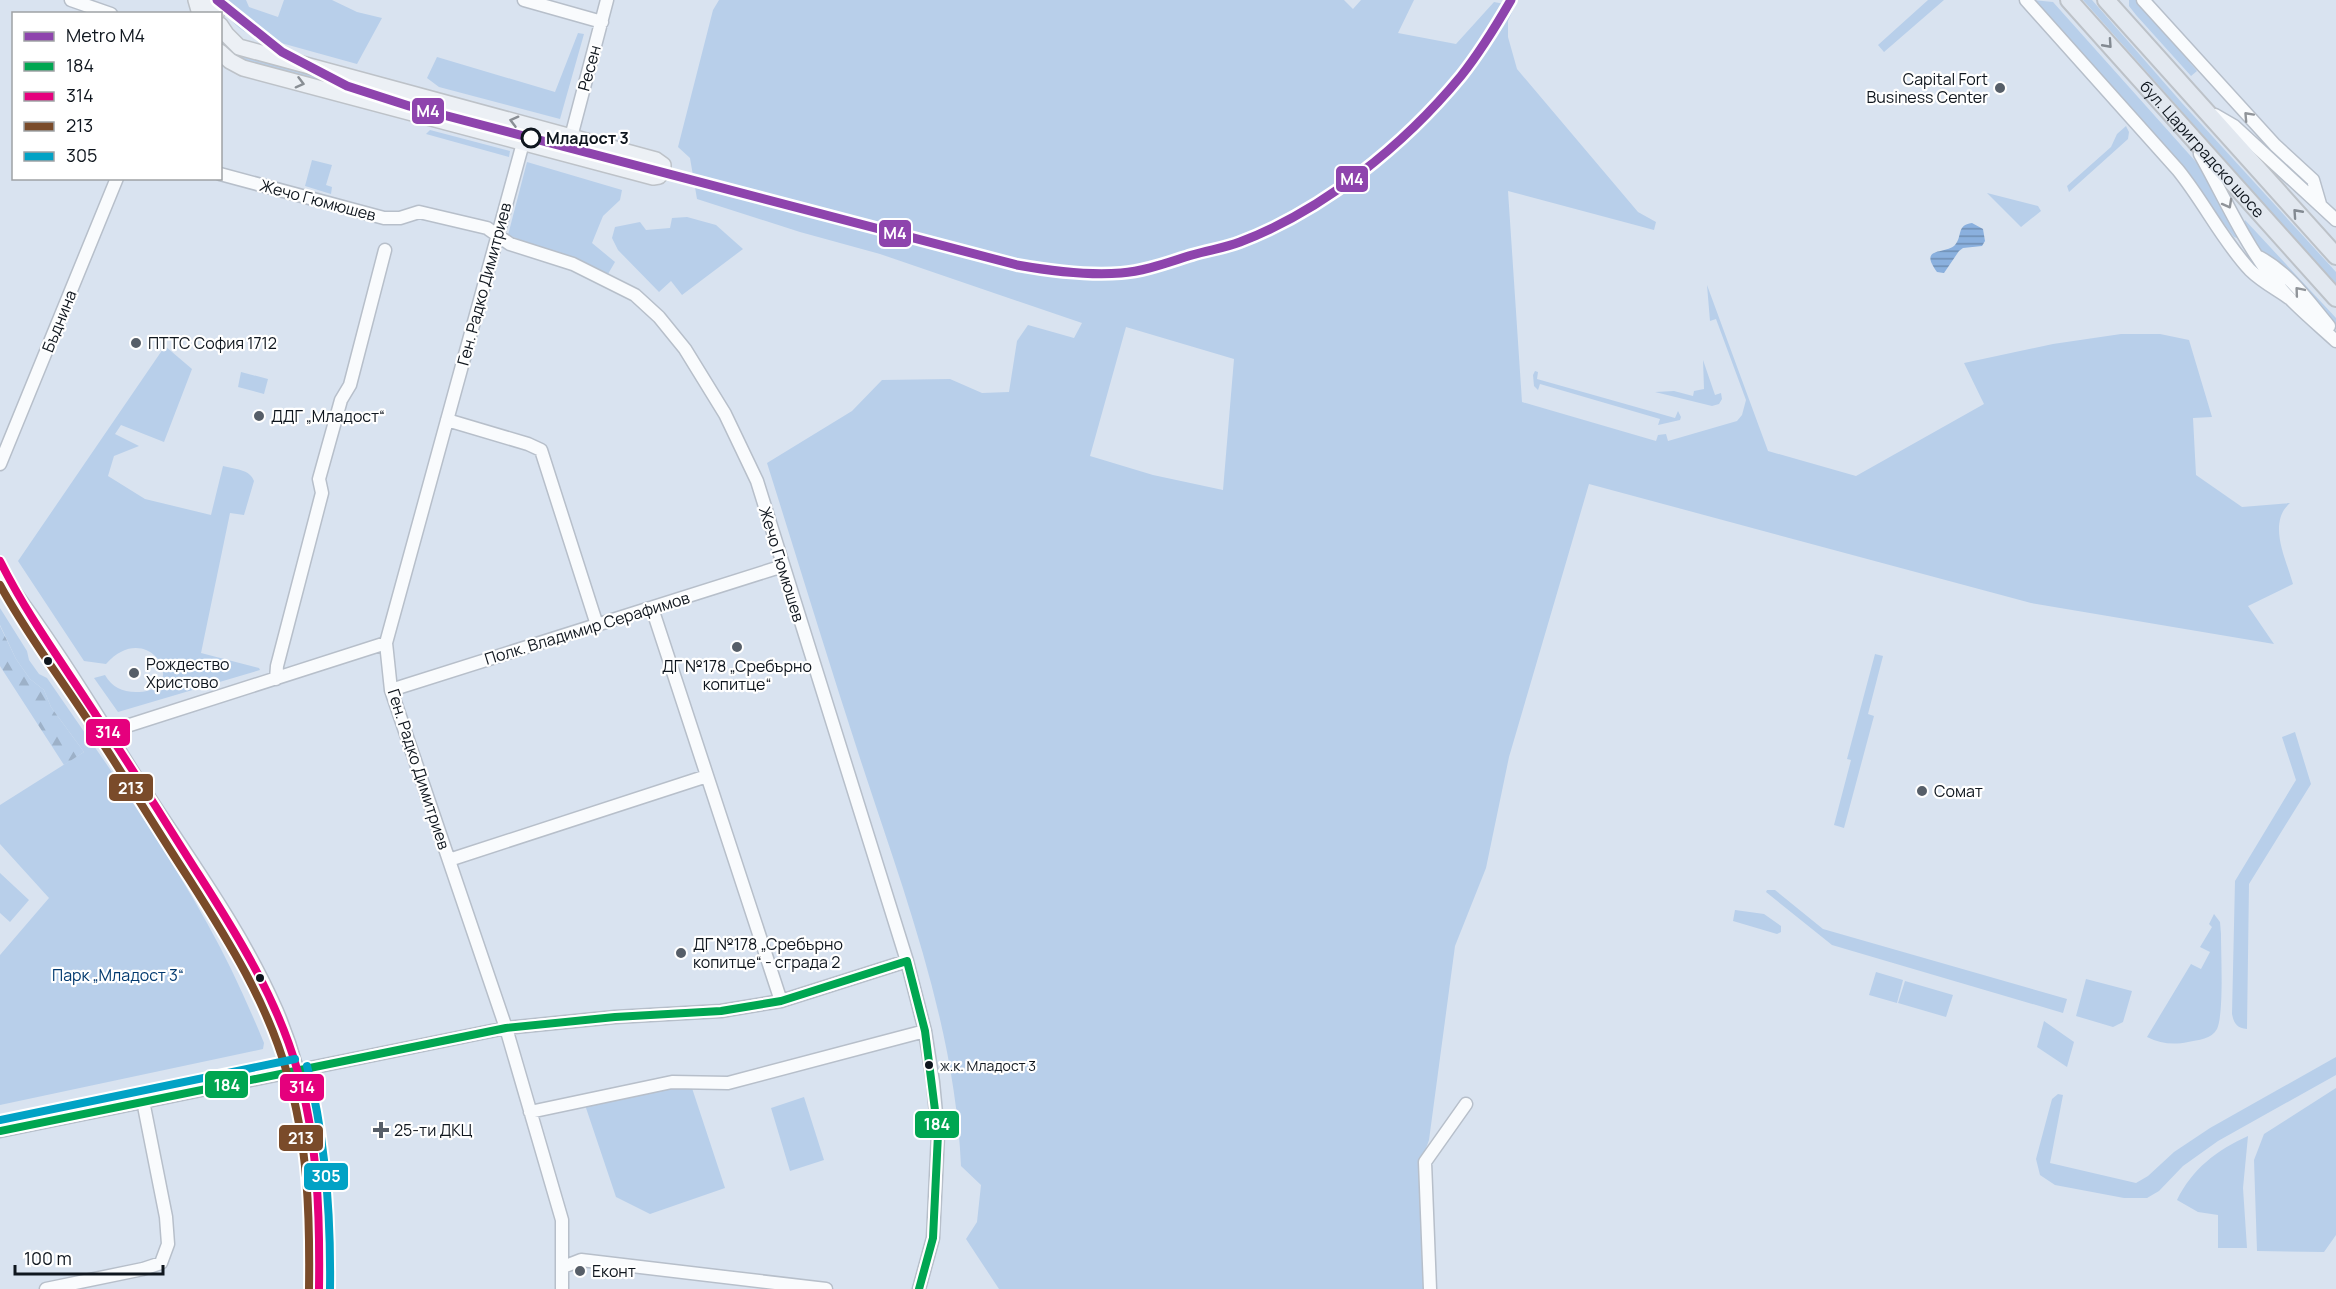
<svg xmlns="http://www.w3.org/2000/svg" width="2336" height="1289" font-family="Manrope,sans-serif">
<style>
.green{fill:#b8cfea;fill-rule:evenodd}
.forest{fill:url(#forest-firs)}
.water{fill:url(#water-rules)}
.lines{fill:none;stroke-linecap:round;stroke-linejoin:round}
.minor-casing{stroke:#b7bfca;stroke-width:15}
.major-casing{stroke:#bdc2c8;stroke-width:18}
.highway-casing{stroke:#bdc2c8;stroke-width:20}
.minor{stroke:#f9fbfd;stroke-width:12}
.major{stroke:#ecf0f5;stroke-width:15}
.highway{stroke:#e2e8f0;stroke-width:16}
.bus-1-casing{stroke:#fff;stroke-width:12}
.bus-2-casing{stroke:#fff;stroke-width:12}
.bus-3-casing{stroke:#fff;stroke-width:12}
.bus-4-casing{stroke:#fff;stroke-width:12}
.bus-1{stroke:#00a651;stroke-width:8}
.bus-2{stroke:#e5007d;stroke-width:8}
.bus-3{stroke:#7a4b2a;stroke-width:8}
.bus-4{stroke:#01a2c5;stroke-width:8}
.metro-1-casing{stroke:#fff;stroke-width:14}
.metro-1{stroke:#8e44ad;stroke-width:9}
.oneway{stroke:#838a92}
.oneway2{stroke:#898e94}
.oneway3{stroke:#909499}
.poi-dot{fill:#565e68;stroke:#fff;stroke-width:2}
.stop-dot{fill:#fff;stroke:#0f161e;stroke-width:3}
.bus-dot{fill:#0f161e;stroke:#fff;stroke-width:2}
.labels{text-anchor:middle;stroke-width:4.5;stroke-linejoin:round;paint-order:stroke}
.bus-label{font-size:14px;fill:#0f161e;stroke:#fff;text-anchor:start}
.street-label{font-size:16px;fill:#0f161e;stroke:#fff}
.poi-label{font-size:16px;fill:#0f161e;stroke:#fff;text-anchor:start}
.stop-label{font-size:16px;font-weight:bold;fill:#0f161e;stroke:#fff;text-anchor:start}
.park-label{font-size:16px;fill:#01396f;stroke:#fff}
.line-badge{stroke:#fff;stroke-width:2}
.badge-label{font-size:16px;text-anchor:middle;font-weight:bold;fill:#fff}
</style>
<defs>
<pattern id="forest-firs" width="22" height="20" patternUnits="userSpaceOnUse" patternTransform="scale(1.5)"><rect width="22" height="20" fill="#b8cfea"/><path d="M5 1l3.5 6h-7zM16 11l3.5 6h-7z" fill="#9db1c8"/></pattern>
<pattern id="water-rules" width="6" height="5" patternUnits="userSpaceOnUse" patternTransform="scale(1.5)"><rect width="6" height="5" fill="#8ab0de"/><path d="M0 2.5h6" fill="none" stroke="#6f8eb3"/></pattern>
</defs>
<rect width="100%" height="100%" fill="#d9e3f0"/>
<path class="green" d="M222 0H246L249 7 278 17 284 0H332L357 12 382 18 357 64 249 34C234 26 227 17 222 0Z
M719 0H1344L1353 9 1361 0H1414L1398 33 1456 44 1494 2 1515 6 1508 21V37L1517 69 1638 212 1656 222 1654 230 1508 191 1522 402 1656 441 1658 435 1666 434 1668 441 1737 421 1742 415 1746 400 1716 319 1710 321 1707 285 1768 451 1856 476 1984 404 1964 363 2053 344 2121 334H2160L2189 340 2212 417 2193 418 2196 475 2242 507 2290 503C2267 523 2286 559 2293 584L2248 606 2274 644 2031 603 1589 484 1509 757 1486 868 1455 946 1429 1140 1420 1165 1423 1289H999L966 1239 977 1222 981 1185 961 1166C955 1022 901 885 857 749 826 654 797 558 767 463L852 411 882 380 950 379 982 393 1009 392 1017 341 1028 325 1074 338 1082 323 880 254 800 232 697 199 690 158 678 147 713 10ZM1126 327 1234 359 1223 490 1153 475 1090 456Z
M1928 0H1944L1884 52 1878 45Z
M2033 0 2053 2 2205 172 2240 239 2234 237 2187 174Z
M2083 0H2092L2182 103 2336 272V285Z
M2129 0H2137L2141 4 2197 71 2191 76 2136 15 2129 6Z
M578 33 584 34 560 119 439 87 427 78 437 57 555 92Z
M236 52 640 161 639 165 255 65 237 56Z
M2126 126 2129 132 2128 139 2069 192 2067 186 2111 147 2117 134Z
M430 130 510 151 509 157 426 134Z
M312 160 332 165 326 185 332 187 331 194 305 186Z
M527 162 622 190 620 200 603 216 592 243 615 262 608 274 508 235Z
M1987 193 2038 206 2041 211 2021 227Z
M687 217 716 225 743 249 682 295 671 281 659 292 618 250 612 238 615 227 640 222 646 230 670 228 672 218Z
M2245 220 2336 318V326L2292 274 2258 250 2244 223Z
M165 346 192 369 164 442 121 425 115 434 139 446 114 456 108 476 145 499 211 515 223 466C234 469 250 469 254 481L244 515 230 513 201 653 259 668 260 670 118 712 94 678 105 675C112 687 122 692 136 692 193 692 149 616 106 664L84 661 18 561Z
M1703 360 1715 395 1721 393 1722 399 1719 404 1712 406 1655 392 1674 391 1693 396 1694 391 1704 389Z
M1535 371 1538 372 1537 379 1675 418 1678 411 1681 417 1680 420 1658 425 1660 419 1540 384 1538 390 1534 386 1533 375Z
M241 372 268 379 264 394 238 387Z
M0 608 27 651 29 660 39 674 47 678C102 758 160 838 207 923 229 962 247 1002 264 1043L263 1049 0 1105V955L49 898 0 844V805L84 752 51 707 44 690 30 679 16 659 0 625Z
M1875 654 1883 656 1868 714 1874 716 1844 828 1834 825 1851 760 1847 759Z
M2295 732 2311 784 2249 884 2247 1029C2237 1028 2234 1024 2232 1014L2235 881 2296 780 2282 737Z
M0 873 29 900 10 922 0 913Z
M1767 890H1775L1823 929 2067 999 2063 1013 1832 945 1766 892Z
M1735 910 1764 914 1781 926V932L1777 934 1733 921Z
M2214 914 2220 922 2221 934C2221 954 2224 1014 2217 1029 2212 1039 2198 1040 2188 1042 2174 1045 2161 1044 2147 1037L2191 964 2201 969 2210 952 2200 947 2212 927 2209 924Z
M1876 972 1903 980 1897 1003 1869 995Z
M2086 979 2132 991 2123 1022 2113 1027 2076 1016Z
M1905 981 1953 995 1946 1017 1898 1003Z
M2044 1021 2074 1042 2067 1067 2037 1047Z
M2336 1057V1075L2218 1141 2183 1166 2159 1191 2147 1198H2124L2055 1185 2040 1175 2036 1159 2052 1099 2058 1094 2063 1095 2050 1163 2136 1183 2148 1176 2174 1152 2210 1128Z
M690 1082 725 1188 650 1214 616 1197 584 1102Z
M2336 1088V1235L2324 1252 2257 1251 2254 1160 2264 1134Z
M804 1097 824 1160 790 1171 771 1108Z
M2248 1136 2243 1188 2247 1248H2218V1215L2198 1212 2177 1200C2192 1169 2217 1150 2248 1136Z"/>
<path class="forest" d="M0 626 16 659 30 679 44 690 51 707 84 752 64 765 0 666Z"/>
<path class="water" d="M1972 223 1983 229 1985 241 1982 246 1963 248 1959 251 1944 273 1937 272C1918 246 1945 255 1955 245 1963 236 1956 225 1972 223Z"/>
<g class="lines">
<g class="minor-casing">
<path id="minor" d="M71 0 111 14
M524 0 602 22
M2026 0 2178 170C2204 202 2222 240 2250 270 2261 281 2276 289 2289 298
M2143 0 2275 145 2313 180 2320 204
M2215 115 2234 126 2336 220
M571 137 607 0
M523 143 386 643 391 690 506 1028 562 1220V1289
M2200 154C2222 193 2243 240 2270 275 2288 300 2313 320 2336 341
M220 174 384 218H400L419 212 487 228 510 244 573 264 635 295 659 317 685 349 725 414 757 481 907 961 925 1031 933 1082 938 1134 933 1238 919 1289
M2259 257C2289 273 2308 301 2329 326
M447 420 528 444 541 450 597 625
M0 464 117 178
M0 572C52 640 97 715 143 788 189 859 242 931 276 1009 314 1096 322 1195 319 1289
M652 608 781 1001
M276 679 277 666 322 493 319 479 341 400 350 385 385 250
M391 690 783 566
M108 732 386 643
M449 860 707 776
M530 1112 672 1082 728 1083 925 1031
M0 1131 506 1028 615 1017 721 1011 781 1001 907 961
M563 1267 581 1260 826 1289
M46 1289 143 1269 161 1263 168 1244 166 1217 143 1101
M1430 1289 1425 1162 1466 1104"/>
</g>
<g class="major-casing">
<path id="major" d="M196 0 200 14
M211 0 216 14
M220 25 226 34 239 47 656 160 663 165V170L659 176 653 177 243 68 230 61 220 52"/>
</g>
<g class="highway-casing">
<g id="highway">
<path id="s1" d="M2069 0 2336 298"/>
<path d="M2106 0 2336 256"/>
</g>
</g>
<use href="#minor" class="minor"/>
<use href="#major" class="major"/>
<use href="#highway" class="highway"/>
<g class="bus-1-casing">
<path id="bus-1" d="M907 961 925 1031 938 1134 933 1238 919 1289
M0 1131 506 1028 615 1017 721 1011 781 1001 907 961"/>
</g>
<g class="bus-2-casing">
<path id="bus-2" d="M0 561C27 615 63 664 96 715 132 767 165 822 199 875 238 936 277 999 297 1069 318 1140 320 1215 319 1289"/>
</g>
<g class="bus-3-casing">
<path id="bus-3" d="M0 585C26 633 59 676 89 722 123 774 155 827 189 879 228 940 267 1002 287 1073 308 1143 310 1216 309 1289"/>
</g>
<g class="bus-4-casing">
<path id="bus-4" d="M307 1066C326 1140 331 1213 330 1289
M0 1120 295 1059"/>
</g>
<use href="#bus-1" class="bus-1"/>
<use href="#bus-2" class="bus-2"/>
<use href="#bus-3" class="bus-3"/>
<use href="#bus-4" class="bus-4"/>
<g class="metro-1-casing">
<path id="metro-1" d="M217 0 282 52 347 86 409 106 1017 265C1051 271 1087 276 1121 273 1146 271 1169 262 1192 255 1208 250 1225 248 1240 242 1324 210 1404 145 1461 76 1480 52 1496 26 1511 0"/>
</g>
<use href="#metro-1" class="metro-1"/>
</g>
<defs><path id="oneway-chevron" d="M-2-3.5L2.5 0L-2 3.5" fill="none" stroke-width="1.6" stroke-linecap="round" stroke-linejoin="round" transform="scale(1.5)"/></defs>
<g class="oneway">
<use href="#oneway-chevron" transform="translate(2108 44) rotate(48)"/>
<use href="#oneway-chevron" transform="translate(2297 213) rotate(-132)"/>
</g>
<g class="oneway2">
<use href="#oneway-chevron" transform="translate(300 83) rotate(15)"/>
<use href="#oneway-chevron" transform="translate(514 121) rotate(-165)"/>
</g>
<g class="oneway3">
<use href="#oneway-chevron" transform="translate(2248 116) rotate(-133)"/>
<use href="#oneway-chevron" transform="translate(2228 204) rotate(61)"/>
<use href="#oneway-chevron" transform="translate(2299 291) rotate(-130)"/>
</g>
<g class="poi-dot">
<circle cx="2000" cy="88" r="6"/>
<circle cx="136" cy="343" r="6"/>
<circle cx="259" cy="416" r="6"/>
<circle cx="737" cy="647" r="6"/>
<circle cx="134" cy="673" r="6"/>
<circle cx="1922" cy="791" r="6"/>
<circle cx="681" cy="953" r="6"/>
<path d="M378 1121h6v6h6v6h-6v6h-6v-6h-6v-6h6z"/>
<circle cx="580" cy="1271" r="6"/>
</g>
<circle class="stop-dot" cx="531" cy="138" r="9"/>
<g class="bus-dot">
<circle cx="48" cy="661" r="5"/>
<circle cx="260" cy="978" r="5"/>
<circle cx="929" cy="1065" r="5"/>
</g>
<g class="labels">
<g class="bus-label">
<text x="940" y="1071">ж.к. Младост 3</text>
</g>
<g class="street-label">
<text transform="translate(589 68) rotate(-75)" y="6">Ресен</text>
<text dy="6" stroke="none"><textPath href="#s1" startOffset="200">бул. Цариградско шосе</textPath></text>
<text transform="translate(318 200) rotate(15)" y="6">Жечо Гюмюшев</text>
<text transform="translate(484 284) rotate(-75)" y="6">Ген. Радко Димитриев</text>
<text transform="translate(59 321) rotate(-68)" y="6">Бъднина</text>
<text transform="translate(782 564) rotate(73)" y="6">Жечо Гюмюшев</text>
<text transform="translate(587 628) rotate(-17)" y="6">Полк. Владимир Серафимов</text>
<text transform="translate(419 769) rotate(72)" y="6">Ген. Радко Димитриев</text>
</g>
<g class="poi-label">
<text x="1988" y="85" text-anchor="end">Capital Fort<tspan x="1988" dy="18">Business Center</tspan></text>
<text x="148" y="349">ПТТС София 1712</text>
<text x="271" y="422">ДДГ „Младост“</text>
<text x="146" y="670">Рождество<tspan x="146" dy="18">Христово</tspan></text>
<text x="737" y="672" text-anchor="middle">ДГ №178 „Сребърно<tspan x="737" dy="18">копитце“</tspan></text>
<text x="1934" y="797">Сомат</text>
<text x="693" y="950">ДГ №178 „Сребърно<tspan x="693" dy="18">копитце“ - сграда 2</tspan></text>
<text x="394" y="1136">25-ти ДКЦ</text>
<text x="592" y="1277">Еконт</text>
</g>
<g class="stop-label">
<text x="546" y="144">Младост 3</text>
</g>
<g class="park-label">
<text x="118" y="981">Парк „Младост 3“</text>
</g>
</g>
<g class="line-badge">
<rect x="411" y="97" width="34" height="28" rx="6" fill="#8e44ad"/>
<rect x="1335" y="165" width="34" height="28" rx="6" fill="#8e44ad"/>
<rect x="878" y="219" width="34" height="29" rx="6" fill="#8e44ad"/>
<rect x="85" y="718" width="46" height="29" rx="6" fill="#e5007d"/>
<rect x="108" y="773" width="46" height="29" rx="6" fill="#7a4b2a"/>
<rect x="204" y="1070" width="45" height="29" rx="6" fill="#00a651"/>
<rect x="279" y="1073" width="46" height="29" rx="6" fill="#e5007d"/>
<rect x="914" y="1110" width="46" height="29" rx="6" fill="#00a651"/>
<rect x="278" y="1124" width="46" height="28" rx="6" fill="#7a4b2a"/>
<rect x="303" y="1162" width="46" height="29" rx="6" fill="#01a2c5"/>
</g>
<g class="badge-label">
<text x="428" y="117">M4</text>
<text x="1352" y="185">M4</text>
<text x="895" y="239">M4</text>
<text x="108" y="738">314</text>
<text x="131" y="794">213</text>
<text x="227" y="1091">184</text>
<text x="302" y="1093">314</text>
<text x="937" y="1130">184</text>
<text x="301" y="1144">213</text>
<text x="326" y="1182">305</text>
</g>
<rect x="12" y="12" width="210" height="168" fill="#ffffff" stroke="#9fa2a5" stroke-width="1.5"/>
<rect x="24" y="32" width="30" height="9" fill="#8e44ad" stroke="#9fa2a5" stroke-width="1.5"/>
<text x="66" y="42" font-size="18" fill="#0f161e">Metro M4</text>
<rect x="24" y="62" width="30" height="9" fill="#00a651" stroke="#9fa2a5" stroke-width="1.5"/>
<text x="66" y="72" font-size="18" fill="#0f161e">184</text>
<rect x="24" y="92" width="30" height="9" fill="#e5007d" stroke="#9fa2a5" stroke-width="1.5"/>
<text x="66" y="102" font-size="18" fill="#0f161e">314</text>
<rect x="24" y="122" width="30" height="9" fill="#7a4b2a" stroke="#9fa2a5" stroke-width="1.5"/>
<text x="66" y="132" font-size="18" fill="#0f161e">213</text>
<rect x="24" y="152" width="30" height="9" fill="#01a2c5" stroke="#9fa2a5" stroke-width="1.5"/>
<text x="66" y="162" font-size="18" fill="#0f161e">305</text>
<path d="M15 1265v9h148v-9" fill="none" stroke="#0f161e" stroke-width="3"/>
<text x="24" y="1265" font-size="18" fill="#0f161e" stroke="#ffffff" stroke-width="4.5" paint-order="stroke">100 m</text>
</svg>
